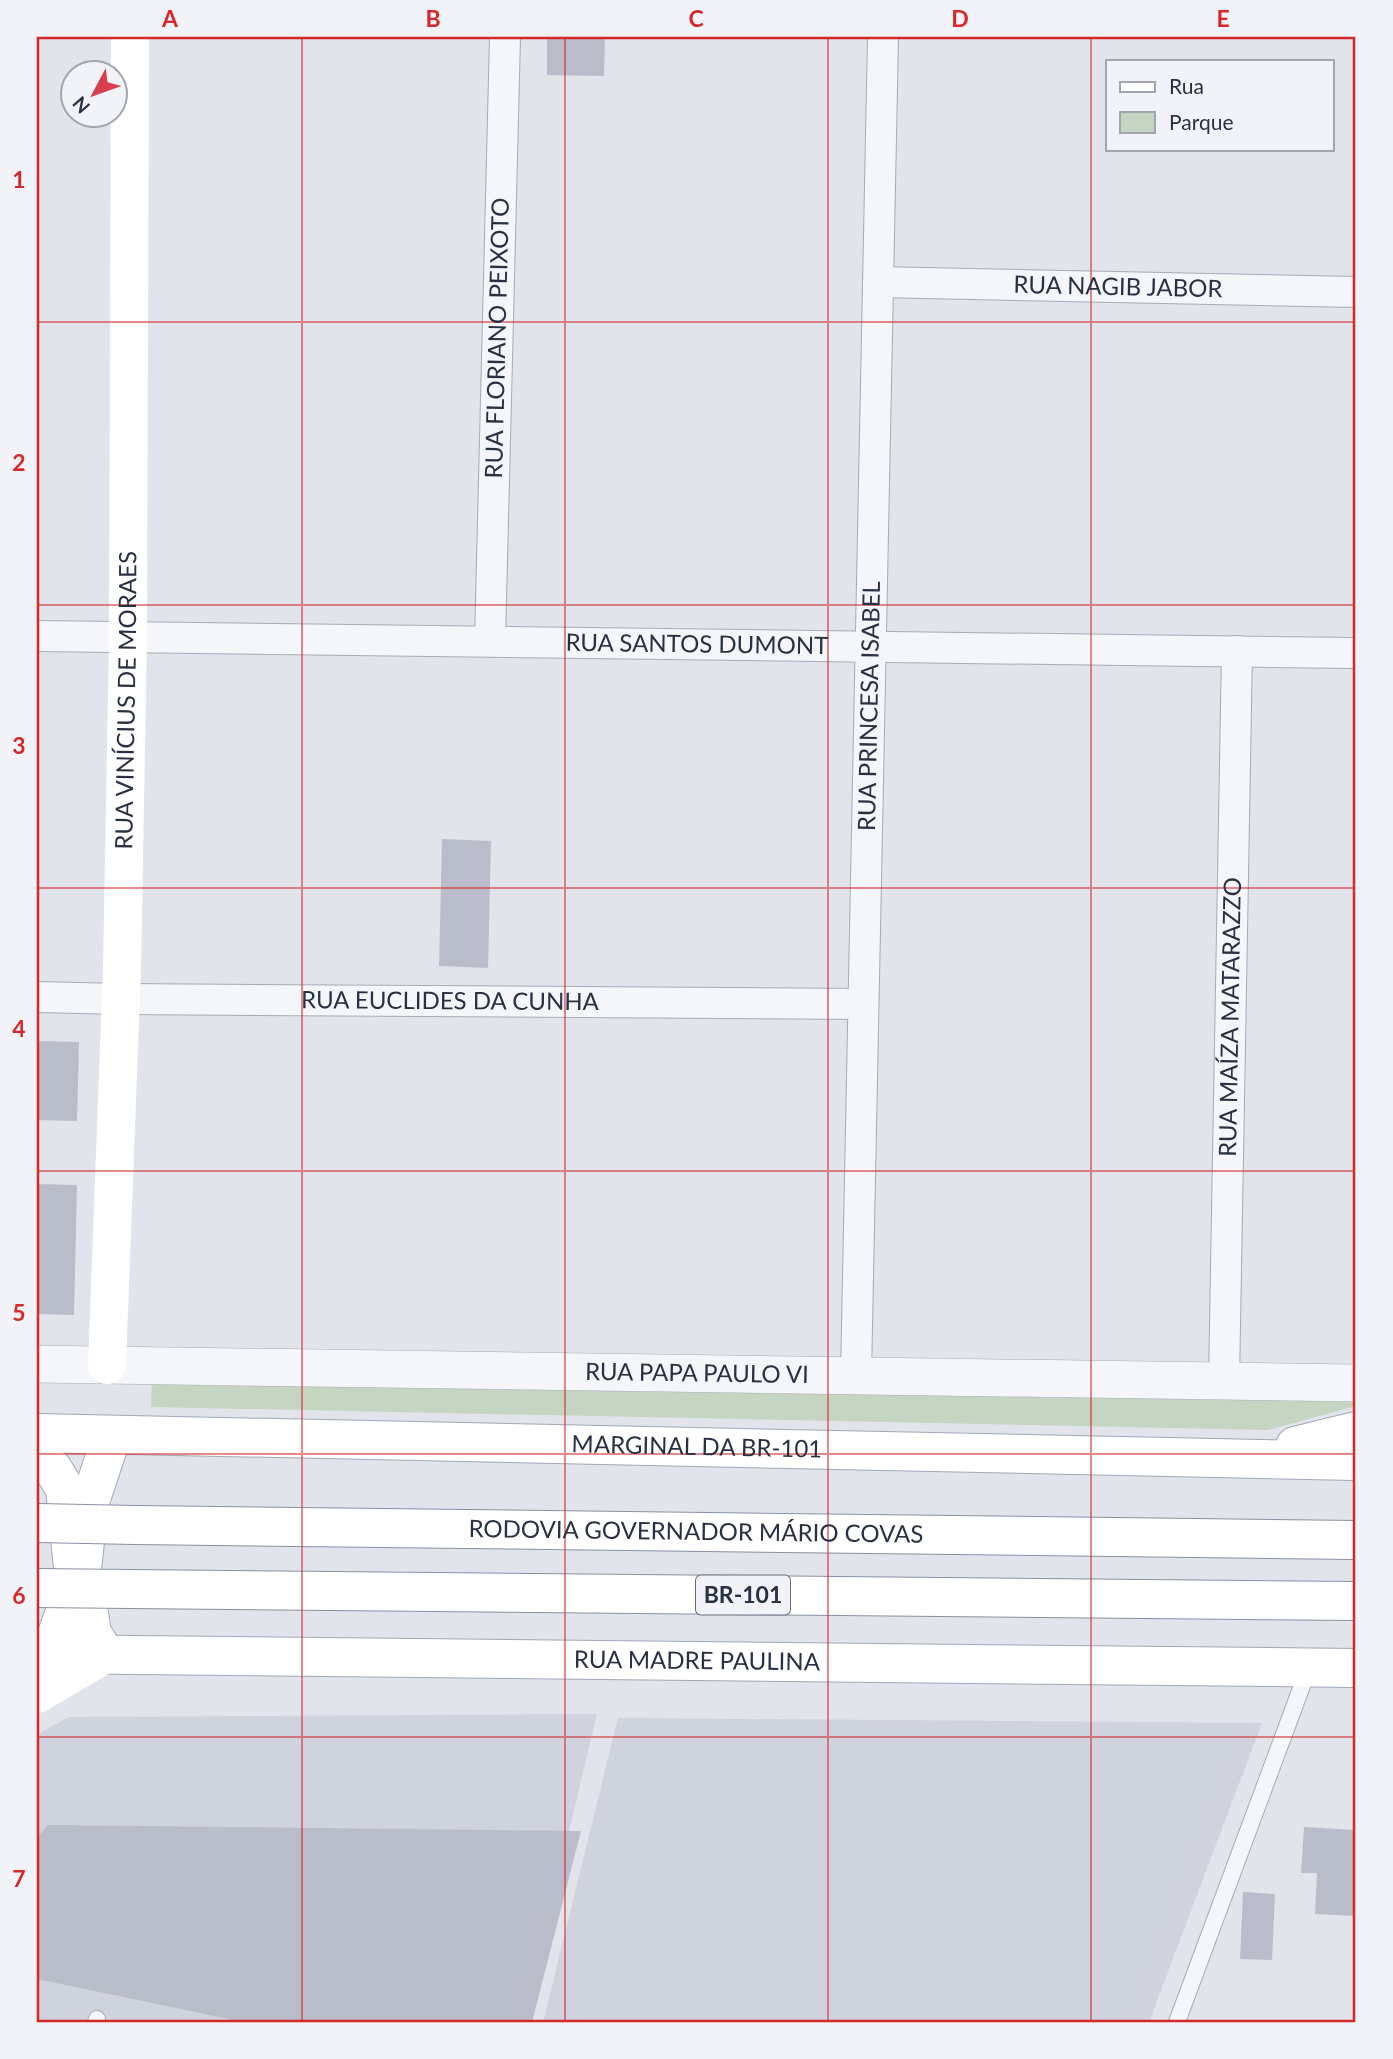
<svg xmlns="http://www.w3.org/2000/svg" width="1393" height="2059" font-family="Lato,sans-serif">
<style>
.built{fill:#cfd3dd}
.green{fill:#c6d5c2}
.building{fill:#b8bdc9}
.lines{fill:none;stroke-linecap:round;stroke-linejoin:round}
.service-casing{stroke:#a6abb6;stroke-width:18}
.minor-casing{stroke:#a6abb6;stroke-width:32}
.tertiary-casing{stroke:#a6abb6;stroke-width:38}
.primary-casing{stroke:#9fa8b7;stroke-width:40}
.motorway-casing{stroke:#8791a2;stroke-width:40}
.service{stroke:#f4f6f9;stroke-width:16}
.minor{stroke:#f4f6f9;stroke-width:30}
.tertiary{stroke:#f4f6f9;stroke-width:37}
.secondary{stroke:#fff;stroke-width:38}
.primary{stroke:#fff;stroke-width:38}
.motorway{stroke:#fff;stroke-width:38}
.motorway-bridge-casing{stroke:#8791a2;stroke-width:40;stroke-linecap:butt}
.motorway-bridge{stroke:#fff;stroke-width:38}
.grid{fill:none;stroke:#d62828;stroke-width:2;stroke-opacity:0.55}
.labels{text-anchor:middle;stroke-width:5;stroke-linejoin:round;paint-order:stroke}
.shield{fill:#f1f3f8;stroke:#646b7a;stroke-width:2}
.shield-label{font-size:23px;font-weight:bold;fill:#283144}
.street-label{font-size:24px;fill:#283144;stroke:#f1f3f8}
.neatline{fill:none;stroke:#d62828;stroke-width:2.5}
.grid-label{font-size:23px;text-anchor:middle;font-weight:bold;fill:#d62828}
</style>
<rect width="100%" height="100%" fill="#e1e4eb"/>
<path class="built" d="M597 1714 523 2022H37V1736L43 1731 69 1717Z
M618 1718 1262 1723 1149 2022H543Z"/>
<path class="green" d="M152 1376 1356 1396V1406L1268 1430 151 1407Z"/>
<path class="building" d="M547 37H605L604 76 547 75Z
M442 839 491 841 488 968 439 966Z
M37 1041 79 1042 77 1121 37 1120Z
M37 1184 77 1185 74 1315 37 1314Z
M48 1825 581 1831 532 2022H243L37 1979V1838Z
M1304 1827 1356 1830V1916L1315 1914 1317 1873H1301Z
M1243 1892 1275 1894 1272 1960 1240 1959Z"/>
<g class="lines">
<g class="service-casing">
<path id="service" d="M96 2022 97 2019
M1177 2022 1309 1667"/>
</g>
<g class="minor-casing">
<g id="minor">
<path id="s1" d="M878 282 1356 292"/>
<path id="s2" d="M37 636 1356 653"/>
<path id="s3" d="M490 641 505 37"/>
<path id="s4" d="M37 997 121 999 863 1004"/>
<path id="s5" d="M856 1376 883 37"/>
<path id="s6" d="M1224 1381 1237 651"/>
</g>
</g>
<g class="tertiary-casing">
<g id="tertiary">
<path id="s7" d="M37 1364 1356 1383"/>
</g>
</g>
<g class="primary-casing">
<g id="primary">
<path id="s9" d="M37 1433 1356 1461"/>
<path d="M1295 1446 1356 1431"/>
<path d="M37 1454 53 1469 65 1489 73 1568 67 1607 55 1639 46 1654"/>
<path id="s10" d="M37 1654 1356 1668"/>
<path d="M105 1654 92 1633 82 1569 89 1505 112 1435"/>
</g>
</g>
<g class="motorway-casing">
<g id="motorway">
<path id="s11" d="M136 1525 1356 1540"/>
<path d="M130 1589 1356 1601"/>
</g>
</g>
<use href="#service" class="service"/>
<use href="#minor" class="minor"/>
<use href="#tertiary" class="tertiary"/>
<g class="secondary">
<path id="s8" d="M107 1365 122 968 128 638 130 37"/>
<path d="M37 1694 105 1654"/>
</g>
<use href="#primary" class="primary"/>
<use href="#motorway" class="motorway"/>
<g class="motorway-bridge-casing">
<path id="motorway-bridge" d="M37 1523 136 1525
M37 1588 130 1589"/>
</g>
<use href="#motorway-bridge" class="motorway-bridge"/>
</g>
<path class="grid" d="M302 37V2022M565 37V2022M828 37V2022M1091 37V2022M37 322H1356M37 605H1356M37 888H1356M37 1171H1356M37 1454H1356M37 1737H1356"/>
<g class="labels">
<rect class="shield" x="696" y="1575.5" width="94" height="39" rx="5"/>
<g class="shield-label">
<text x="743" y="1603">BR-101</text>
</g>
<g class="street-label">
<text dy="8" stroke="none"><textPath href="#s1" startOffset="240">RUA NAGIB JABOR</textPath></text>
<text dy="8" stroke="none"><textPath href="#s3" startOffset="303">RUA FLORIANO PEIXOTO</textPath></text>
<text dy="8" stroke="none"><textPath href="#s2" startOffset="660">RUA SANTOS DUMONT</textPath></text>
<text dy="8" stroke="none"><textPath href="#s8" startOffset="665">RUA VINÍCIUS DE MORAES</textPath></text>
<text dy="8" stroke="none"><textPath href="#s5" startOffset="670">RUA PRINCESA ISABEL</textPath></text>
<text dy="8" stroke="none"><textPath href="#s4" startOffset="413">RUA EUCLIDES DA CUNHA</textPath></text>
<text dy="8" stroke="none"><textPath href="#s6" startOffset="364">RUA MAÍZA MATARAZZO</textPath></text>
<text dy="8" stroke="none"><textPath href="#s7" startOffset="660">RUA PAPA PAULO VI</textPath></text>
<text dy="8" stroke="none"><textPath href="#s9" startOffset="660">MARGINAL DA BR-101</textPath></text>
<text dy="8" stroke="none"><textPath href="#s11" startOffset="560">RODOVIA GOVERNADOR MÁRIO COVAS</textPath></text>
<text dy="8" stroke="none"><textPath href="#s10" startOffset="660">RUA MADRE PAULINA</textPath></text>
</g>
</g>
<rect width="1393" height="2059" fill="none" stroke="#f1f3f8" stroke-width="77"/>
<rect x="1106" y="60" width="228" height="91" fill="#f1f3f8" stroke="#a1a5b0" stroke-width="2"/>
<rect x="1120" y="82" width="35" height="10" fill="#ffffff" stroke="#a1a5b0" stroke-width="2"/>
<text x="1169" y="94" font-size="21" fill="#283144">Rua</text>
<rect x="1120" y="112" width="35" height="21" fill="#c6d5c2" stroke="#a1a5b0" stroke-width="2"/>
<text x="1169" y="130" font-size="21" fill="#283144">Parque</text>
<g transform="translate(94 94) rotate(229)"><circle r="33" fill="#f1f3f8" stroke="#a1a5b0" stroke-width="2"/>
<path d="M0-5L12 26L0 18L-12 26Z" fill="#d83e4e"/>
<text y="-10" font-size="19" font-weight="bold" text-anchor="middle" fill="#283144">N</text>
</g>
<rect x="38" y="38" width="1316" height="1983" class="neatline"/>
<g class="grid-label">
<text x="170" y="27">A</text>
<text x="433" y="27">B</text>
<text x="696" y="27">C</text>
<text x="960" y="27">D</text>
<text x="1223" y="27">E</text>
<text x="19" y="188">1</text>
<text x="19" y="471">2</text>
<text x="19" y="754">3</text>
<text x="19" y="1037">4</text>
<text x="19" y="1321">5</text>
<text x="19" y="1604">6</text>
<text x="19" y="1887">7</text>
</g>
</svg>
